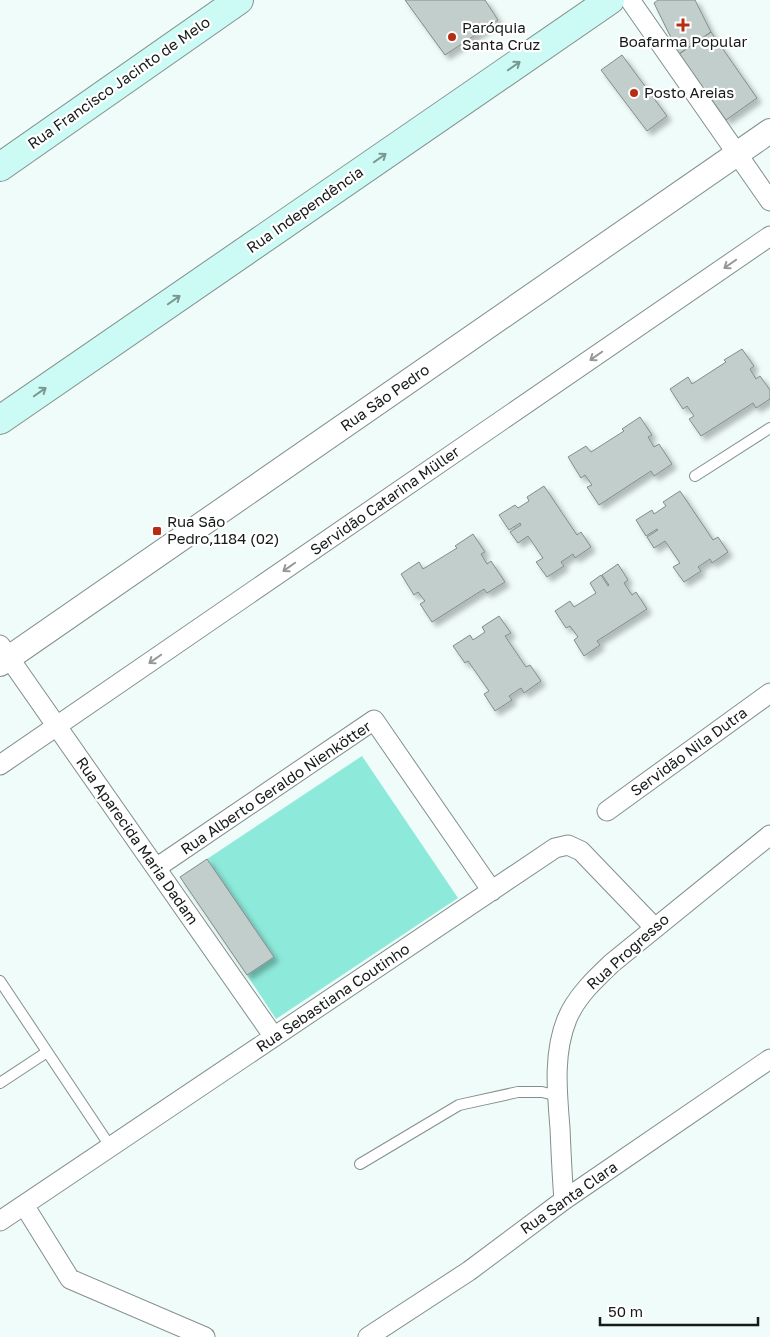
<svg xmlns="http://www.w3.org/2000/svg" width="770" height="1337" font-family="'Golos Text',sans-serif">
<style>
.green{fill:#8de9da}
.building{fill:#c1cecb;stroke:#818d8b;filter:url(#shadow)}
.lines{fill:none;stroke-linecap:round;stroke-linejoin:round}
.service-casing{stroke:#838f8d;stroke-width:12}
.minor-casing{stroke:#838f8d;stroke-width:21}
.tertiary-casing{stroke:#838f8d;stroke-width:26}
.secondary-casing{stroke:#838f8d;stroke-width:30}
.service{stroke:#fff;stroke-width:10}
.minor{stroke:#fff;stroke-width:19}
.tertiary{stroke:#fff;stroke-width:24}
.secondary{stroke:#ccfbf5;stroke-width:28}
.oneway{stroke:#7a9692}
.oneway2{stroke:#969898}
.poi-dot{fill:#b82c14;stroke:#fff;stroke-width:2}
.labels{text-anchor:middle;stroke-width:4.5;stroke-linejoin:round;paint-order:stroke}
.poi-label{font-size:15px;fill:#161b1a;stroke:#fff;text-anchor:start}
.street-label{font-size:15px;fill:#161b1a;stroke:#fff}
</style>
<defs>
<filter id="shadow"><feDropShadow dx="4.5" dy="4.5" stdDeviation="2.5" flood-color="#0004"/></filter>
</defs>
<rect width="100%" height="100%" fill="#effcf9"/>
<path class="green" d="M362 756 458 898 276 1019 247 975 274 957 207 859Z"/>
<path class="building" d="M405 0H485L498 20 445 55Z
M658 0H695L711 32 679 54 654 3Z
M711 32 757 98 726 120 679 54Z
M622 55 667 116 647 131 601 70Z
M742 349 754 366 750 369 756 379 760 376 770 390V399L756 408 753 403 701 436 689 419 694 416 687 406 683 409 670 389 688 377 692 384 726 362 724 360Z
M640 417 652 435 648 437 654 447 659 444 672 464 654 476 651 471 599 505 587 487 592 485 585 475 581 478 568 457 586 446 591 452 624 431 622 429Z
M544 486 577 535 581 532 591 547 575 558 573 554 561 562 564 566 547 577 536 562 543 558 528 536 518 543 510 532 521 525 520 523 509 530 499 515 515 505 518 508 529 501 527 497Z
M680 491 713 540 718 537 728 552 712 563 710 559 698 567 701 571 684 582 673 567 680 563 665 541 654 548 647 537 658 530 657 529 646 536 636 520 652 510 654 514 666 506 663 502Z
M473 534 485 552 481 554 487 564 491 561 505 582 487 593 484 589 432 622 420 604 425 601 418 592 414 595 401 574 419 562 423 569 457 548 455 546Z
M618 564 628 580 624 583 632 595 636 592 647 609 597 641 600 645 584 656 574 640 578 637 570 626 566 628 555 611 570 601 574 607 596 593 590 583 601 575 608 586 609 585 602 575Z
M499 616 511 633 505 636 526 667 530 665 541 681 524 693 521 688 509 696 512 700 495 711 484 694 489 691 468 661 465 663 453 646 470 635 473 640 485 632 482 627Z
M207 859 274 957 247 975 180 877Z"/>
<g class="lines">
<g class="service-casing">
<path id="service" d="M695 476 770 428
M0 981 110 1146
M0 1083 47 1052
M360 1164 459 1105 518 1092H542L558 1096"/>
</g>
<g class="minor-casing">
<path id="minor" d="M630 0 770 201
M0 645 274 1037
M0 765 770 236
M607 811 770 693
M156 868 374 720 492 891
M564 1200C562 1176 561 1152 560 1128 557 1092 553 1053 567 1019 576 997 595 979 612 963L770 835
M24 1205 70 1279 205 1337
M0 1221 555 848 568 845 581 851 654 927
M368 1337 469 1271 564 1200 770 1059"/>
</g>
<g class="tertiary-casing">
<path id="tertiary" d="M0 664 770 131"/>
</g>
<g class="secondary-casing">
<path id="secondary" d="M0 167 239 0
M0 420 610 0"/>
</g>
<use href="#service" class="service"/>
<use href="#minor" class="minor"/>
<use href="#tertiary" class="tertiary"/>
<use href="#secondary" class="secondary"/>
</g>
<defs><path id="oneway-shaft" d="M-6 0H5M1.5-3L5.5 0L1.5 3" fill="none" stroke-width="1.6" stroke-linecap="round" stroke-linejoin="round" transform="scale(1.25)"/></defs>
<g class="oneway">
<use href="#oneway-shaft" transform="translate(514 66) rotate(-35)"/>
<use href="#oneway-shaft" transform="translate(380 158) rotate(-35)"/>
<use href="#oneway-shaft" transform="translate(174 300) rotate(-35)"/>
<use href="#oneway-shaft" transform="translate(40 392) rotate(-35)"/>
</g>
<g class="oneway2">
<use href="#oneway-shaft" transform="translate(730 264) rotate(145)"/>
<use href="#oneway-shaft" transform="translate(596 356) rotate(145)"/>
<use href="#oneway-shaft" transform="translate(289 567) rotate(145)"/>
<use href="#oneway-shaft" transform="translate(155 659) rotate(145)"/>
</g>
<g class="poi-dot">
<path d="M680.5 17.5h5v5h5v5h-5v5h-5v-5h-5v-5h5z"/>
<circle cx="452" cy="37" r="5"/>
<circle cx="634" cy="93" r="5"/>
<rect x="152" y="526" width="10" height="10" rx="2.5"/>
</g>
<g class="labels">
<g class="poi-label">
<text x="462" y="33">Paróquia<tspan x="462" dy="17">Santa Cruz</tspan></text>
<text x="683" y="47" text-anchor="middle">Boafarma Popular</text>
<text x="644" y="98">Posto Areias</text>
<text x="167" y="527">Rua São<tspan x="167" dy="17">Pedro,1184 (02)</tspan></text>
</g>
<g class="street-label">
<text transform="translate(119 83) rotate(-35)" y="5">Rua Francisco Jacinto de Melo</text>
<text transform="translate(305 210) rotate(-35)" y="5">Rua Independência</text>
<text transform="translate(385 398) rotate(-35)" y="5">Rua São Pedro</text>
<text transform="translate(385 501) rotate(-35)" y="5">Servidão Catarina Müller</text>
<text transform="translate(689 752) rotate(-36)" y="5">Servidão Nila Dutra</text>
<text transform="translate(276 788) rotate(-34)" y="5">Rua Alberto Geraldo Nienkötter</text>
<text transform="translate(137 841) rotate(55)" y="5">Rua Aparecida Maria Dadam</text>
<text transform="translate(628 952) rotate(-42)" y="5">Rua Progresso</text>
<text transform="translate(333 998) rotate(-34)" y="5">Rua Sebastiana Coutinho</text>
<text transform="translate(569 1198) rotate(-35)" y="5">Rua Santa Clara</text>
</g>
</g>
<path d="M600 1317v8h158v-8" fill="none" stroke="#161b1a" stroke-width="2.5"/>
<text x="608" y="1317" font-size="15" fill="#161b1a" stroke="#ffffff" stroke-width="4" paint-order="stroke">50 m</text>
</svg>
